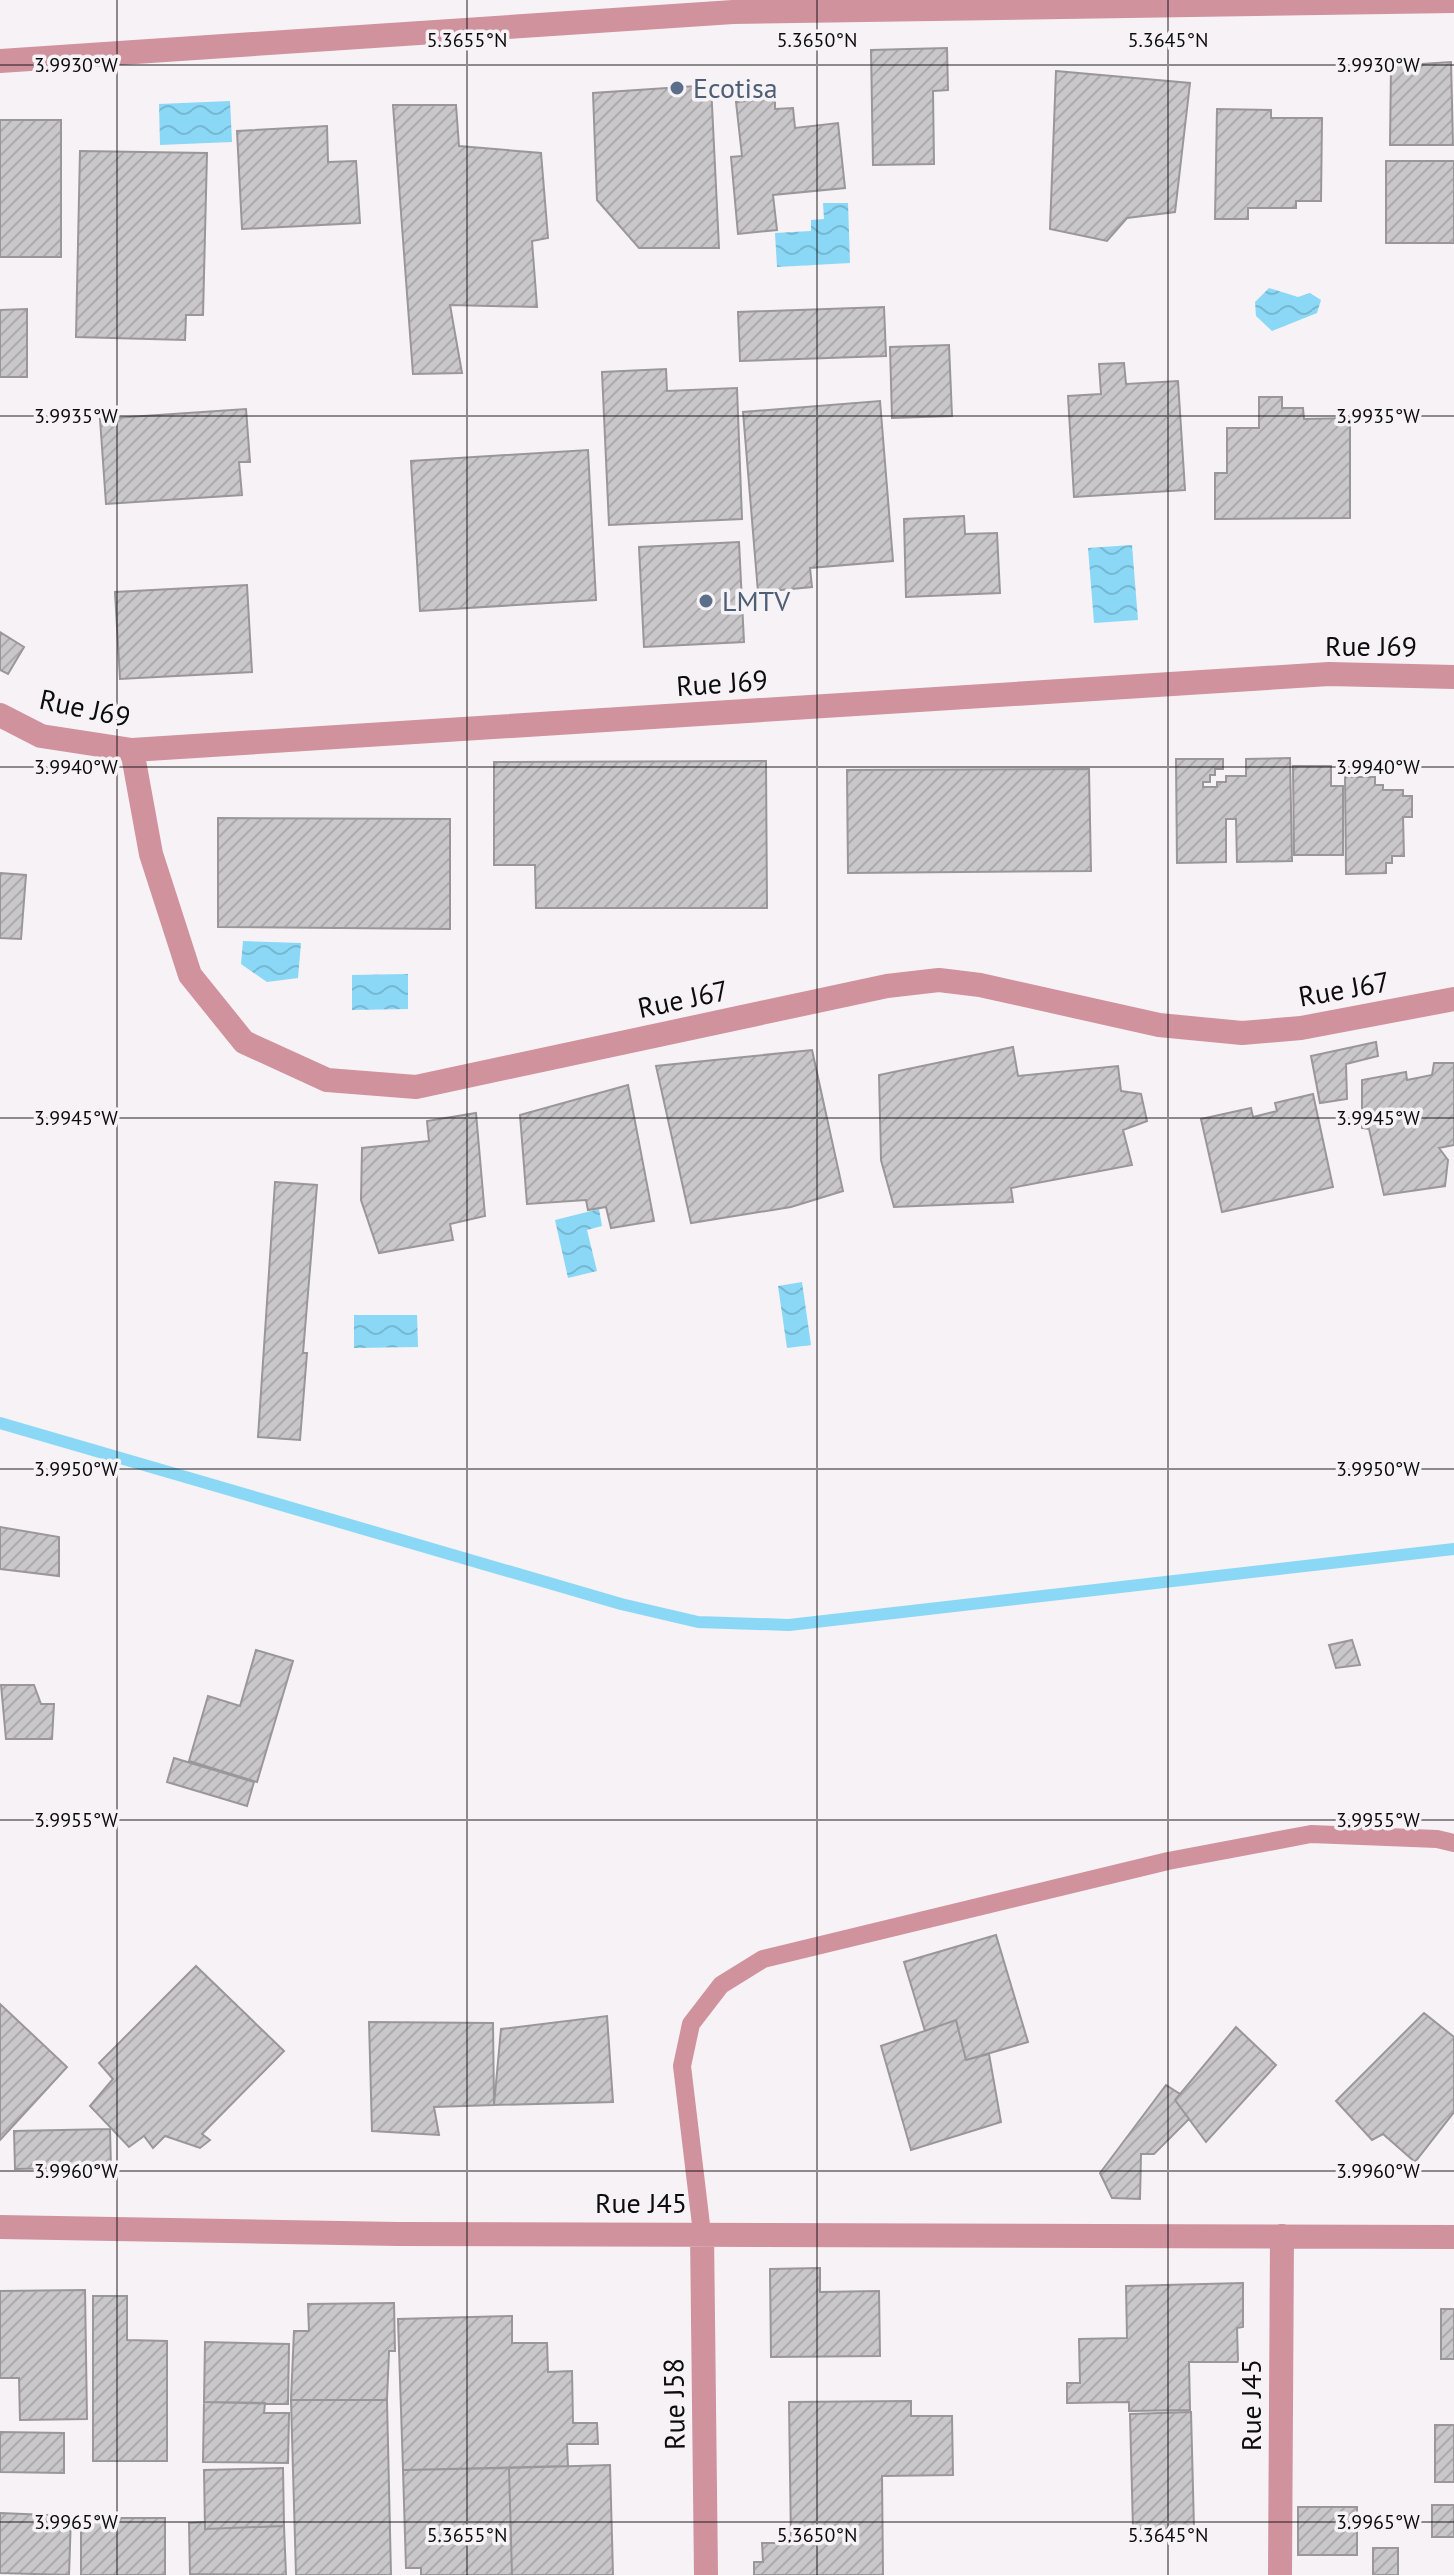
<svg xmlns="http://www.w3.org/2000/svg" width="1454" height="2575" font-family="'PT Sans',sans-serif">
<style>
.water{fill:url(#water-waves)}
.lines{fill:none;stroke-linecap:round;stroke-linejoin:round}
.stream{stroke:#8ad8f6;stroke-width:12}
.building{fill:url(#building-hatch);stroke:#9a9699;stroke-width:2}
.lane{stroke:#d0929d;stroke-width:18}
.street{stroke:#d0929d;stroke-width:24}
.ticks{fill:none;stroke:#0d0c0d;stroke-width:2;stroke-opacity:0.45}
.service-dot{fill:#5c6f8a;stroke:#f6f2f5;stroke-width:3}
.labels{text-anchor:middle;stroke-width:7;stroke-linejoin:round;paint-order:stroke}
.service-label{font-size:28px;fill:#4e5e75;stroke:#f6f2f5;text-anchor:start}
.street-label{font-size:28px;fill:#0d0c0d;stroke:#f6f2f5}
.ticks-label{font-size:20px;text-anchor:middle;fill:#0d0c0d;stroke:#f6f2f5;stroke-width:7;stroke-linejoin:round;paint-order:stroke}
</style>
<defs>
<pattern id="water-waves" width="16" height="10" patternUnits="userSpaceOnUse" patternTransform="scale(2)"><rect width="16" height="10" fill="#8ad8f6"/><path d="M0 5q4-4 8 0t8 0" fill="none" stroke="#76b8d2"/></pattern>
<pattern id="building-hatch" width="6" height="6" patternUnits="userSpaceOnUse" patternTransform="scale(2)"><rect width="6" height="6" fill="#cac7ca"/><path d="M-1 1l2-2M0 6l6-6M5 7l2-2" fill="none" stroke="#acaaac"/></pattern>
</defs>
<rect width="100%" height="100%" fill="#f6f2f5"/>
<path class="water" d="M230 101 232 142 160 145 159 104Z
M823 203H848L850 263 777 267 775 233 811 231V220L824 219Z
M1269 288 1298 297 1310 293 1321 300 1317 313 1272 331 1256 316 1255 302Z
M1132 545 1138 620 1094 623 1088 548Z
M243 941 301 943 298 978 267 982 241 964Z
M408 974V1009L352 1010V975Z
M599 1209 602 1226 587 1230 597 1271 568 1278 555 1220Z
M802 1282 811 1345 787 1348 778 1286Z
M354 1315H417L418 1347 354 1348Z"/>
<g class="lines">
<path class="stream" d="M0 1423 621 1604 698 1622 789 1625 1454 1549"/>
</g>
<path class="building" d="M947 48 948 90 933 91 934 164 873 165 871 50Z
M1451 62 1453 145H1390L1391 66Z
M1056 71 1190 83 1175 212 1127 218 1107 241 1050 229Z
M711 85 719 248H639L597 200 593 93Z
M775 98V109L793 108 795 128 838 123 845 188 773 195 777 230 738 234 731 157 742 156 736 102Z
M393 105H456L459 146 541 153 548 238 532 241 537 307 450 305 462 373 413 374Z
M1217 109 1271 110V118H1322L1321 201H1296V208H1248V219H1215Z
M0 120H61V257H0Z
M327 126 328 162 356 161 360 223 242 229 237 131Z
M80 151 207 153 203 315H186L185 340 76 337Z
M1386 161H1454V243H1386Z
M884 307 886 356 740 361 738 312Z
M27 309V377H0V310Z
M949 345 952 416 892 418 890 347Z
M1124 363 1126 384 1178 381 1185 490 1074 497 1068 396 1101 394 1099 364Z
M666 369 667 391 737 388 742 519 609 525 602 372Z
M1259 397H1282V408H1303L1304 419 1350 418V518L1215 519V473H1227V428H1259Z
M880 401 893 561 810 568 812 587 758 592 743 412Z
M246 409 250 462H239L242 495 106 504 100 419Z
M588 450 596 600 420 611 411 461Z
M964 516 965 534 997 533 1000 593 906 597 904 519Z
M739 542 744 642 644 647 639 547Z
M247 585 252 672 120 679 115 592Z
M0 632 24 647 8 674 0 670Z
M1290 758 1292 861 1237 862 1236 819H1226V862L1177 863 1176 759H1223V769H1215V775H1210V782H1203V787H1217V782H1226V776H1246V759Z
M766 761 767 908H536L535 865H494V762Z
M1293 766H1331V786H1343V855H1294Z
M1089 769 1091 871 848 873 847 770Z
M1345 777H1375V785H1383V790H1403V796H1412V817H1403L1404 856H1392V863H1386V873L1346 874Z
M218 818 450 819V929L218 927Z
M0 873 26 875 21 939 0 938Z
M1376 1042 1378 1056 1346 1064 1347 1099 1320 1103 1311 1056Z
M1013 1047 1018 1076 1118 1066 1121 1091 1141 1094 1147 1121 1123 1130 1132 1165 1011 1188 1013 1202 894 1207 881 1160 879 1075Z
M812 1050 843 1191 791 1207 691 1223 656 1066Z
M1434 1063H1454V1145L1439 1148 1448 1160 1445 1186 1384 1195 1369 1129 1362 1128V1080L1406 1072 1407 1080 1432 1075Z
M628 1085 654 1221 611 1228 606 1207 588 1210 586 1200 527 1204 520 1115Z
M1313 1094 1333 1187 1222 1212 1201 1119 1251 1108 1253 1117 1277 1111 1275 1103Z
M476 1113 485 1216 450 1224 453 1240 379 1253 361 1200 362 1148 429 1141 427 1121Z
M275 1182 317 1185 303 1353H307L300 1440 258 1437Z
M0 1527 59 1537V1576L0 1569Z
M1352 1640 1360 1665 1336 1668 1329 1645Z
M256 1650 293 1661 257 1782 189 1761 208 1696 240 1706Z
M1 1685H34L41 1704H54L52 1739H6Z
M174 1758 254 1782 247 1806 167 1782Z
M996 1935 1028 2042 966 2060 956 2020 925 2031 904 1962Z
M196 1966 284 2051 202 2134 210 2140 200 2148 165 2136 153 2148 144 2136 129 2147 90 2106 113 2079 99 2063Z
M0 2004 67 2067 0 2140Z
M1424 2013 1454 2037V2112L1415 2162 1383 2134 1372 2140 1336 2101Z
M607 2016 613 2102 494 2105 501 2029Z
M956 2020 966 2060 989 2054 1001 2122 911 2150 881 2046Z
M369 2022 493 2023 494 2105 434 2107 439 2135 372 2131Z
M1236 2027 1276 2065 1206 2142 1175 2100Z
M1166 2085 1180 2094 1175 2100 1189 2119 1154 2154H1141L1140 2199 1112 2198 1100 2173Z
M110 2129 111 2167 15 2169 14 2131Z
M820 2268V2292L879 2291 880 2356 771 2357 770 2269Z
M1243 2283V2327L1237 2328 1238 2362H1189L1190 2410 1129 2411V2402L1067 2403V2383H1080L1079 2339 1127 2338 1126 2286Z
M85 2290 87 2419 20 2420 19 2378H0V2291Z
M93 2296H127V2340L167 2341V2461H93Z
M394 2303 395 2351H389L387 2400H291L294 2331H309L308 2304Z
M1441 2309H1454V2359H1441Z
M512 2316V2343H547L548 2372 572 2371 573 2423H597L598 2444H567L568 2466 403 2470 398 2319Z
M205 2342 289 2344 288 2404 204 2402Z
M291 2400H387L391 2575H296Z
M911 2401V2416H952L953 2475 882 2476 883 2575H754V2562H763L762 2543H791L789 2402Z
M204 2402 265 2403 264 2413H289L288 2463 203 2462Z
M1191 2412 1194 2528 1133 2529 1130 2414Z
M1435 2425H1454V2482H1435Z
M0 2432 64 2433V2473L0 2472Z
M610 2465 613 2575H512L509 2468Z
M283 2468 284 2526 205 2529 204 2470Z
M509 2468 512 2575H421V2568H406L403 2470Z
M1432 2505H1454V2537H1432Z
M1298 2507H1357V2555H1298Z
M0 2513 71 2516 69 2575 0 2573Z
M81 2518H165V2575H81Z
M205 2522V2529L284 2526 286 2575 190 2574 189 2523Z
M1373 2548H1398V2575H1373Z"/>
<g class="lines">
<path class="lane" d="M702 2233 682 2066 691 2024 721 1985 763 1959 1168 1861 1311 1834 1437 1839 1454 1843"/>
<path class="street" d="M0 61 733 12 1454 1
M0 715 41 736 132 750 1329 674 1454 677
M132 750 151 854 190 975 244 1042 327 1080 416 1087 887 986 939 980 980 985 1159 1025 1242 1033 1301 1028 1454 999
M0 2227 398 2234 1454 2237
M702 2233 706 2575
M1280 2575 1282 2236"/>
</g>
<path class="ticks" d="M117 0V2575M467 0V2575M817 0V2575M1168 0V2575M0 65H1454M0 416H1454M0 767H1454M0 1118H1454M0 1469H1454M0 1820H1454M0 2171H1454M0 2522H1454"/>
<g class="service-dot">
<circle cx="677" cy="88" r="8"/>
<circle cx="706" cy="601" r="8"/>
</g>
<g class="labels">
<g class="service-label">
<text x="693" y="98">Ecotisa</text>
<text x="722" y="611">LMTV</text>
</g>
<g class="street-label">
<text x="1371" y="656">Rue J69</text>
<text transform="translate(722 683) rotate(-4)" y="10">Rue J69</text>
<text transform="translate(85 708) rotate(12)" y="10">Rue J69</text>
<text transform="translate(1344 989) rotate(-10)" y="10">Rue J67</text>
<text transform="translate(683 999) rotate(-12)" y="10">Rue J67</text>
<text x="641" y="2213">Rue J45</text>
<text transform="translate(674 2404) rotate(-91)" y="10">Rue J58</text>
<text transform="translate(1251 2405) rotate(-90)" y="10">Rue J45</text>
</g>
</g>
<g class="ticks-label">
<text x="467" y="47">5.3655°N</text>
<text x="817" y="47">5.3650°N</text>
<text x="1168" y="47">5.3645°N</text>
<text x="1378" y="72">3.9930°W</text>
<text x="76" y="72">3.9930°W</text>
<text x="1378" y="423">3.9935°W</text>
<text x="76" y="423">3.9935°W</text>
<text x="1378" y="774">3.9940°W</text>
<text x="76" y="774">3.9940°W</text>
<text x="76" y="1125">3.9945°W</text>
<text x="1378" y="1125">3.9945°W</text>
<text x="76" y="1476">3.9950°W</text>
<text x="1378" y="1476">3.9950°W</text>
<text x="1378" y="1827">3.9955°W</text>
<text x="76" y="1827">3.9955°W</text>
<text x="76" y="2178">3.9960°W</text>
<text x="1378" y="2178">3.9960°W</text>
<text x="1378" y="2529">3.9965°W</text>
<text x="76" y="2529">3.9965°W</text>
<text x="467" y="2542">5.3655°N</text>
<text x="817" y="2542">5.3650°N</text>
<text x="1168" y="2542">5.3645°N</text>
</g>
</svg>
